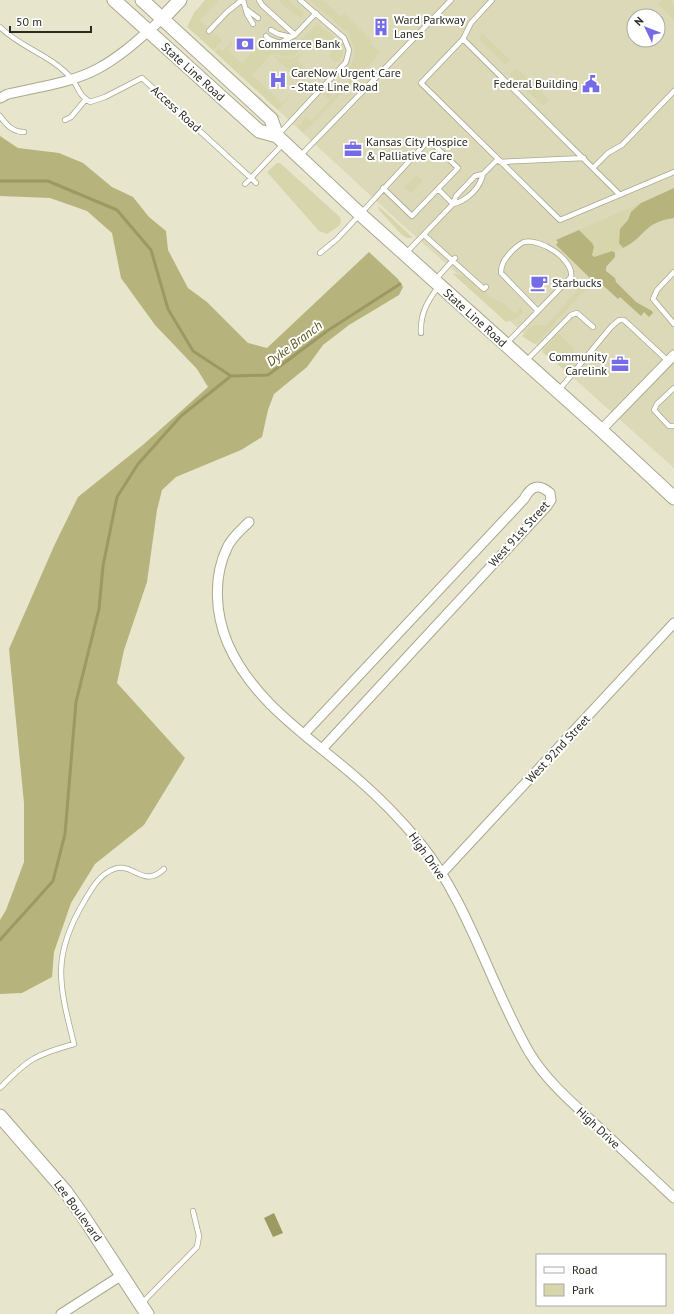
<svg xmlns="http://www.w3.org/2000/svg" width="674" height="1314" font-family="'PT Sans',sans-serif">
<style>
.built{fill:#dbd9b8;fill-rule:evenodd}
.green{fill:#d7d5ac}
.forest{fill:#b7b37d}
.water{fill:#9d9963}
.lines{fill:none;stroke-linecap:round;stroke-linejoin:round}
.stream{stroke:#9d9963;stroke-width:3}
.lane-casing{stroke:#aaa88f;stroke-width:6}
.street-casing{stroke:#aaa88f;stroke-width:11}
.secondary-casing{stroke:#aaa88f;stroke-width:15}
.lane{stroke:#fff;stroke-width:4.5}
.street{stroke:#fff;stroke-width:9}
.secondary{stroke:#fff;stroke-width:13}
.labels{text-anchor:middle;stroke-width:4;stroke-linejoin:round;paint-order:stroke}
.poi-label{font-size:12px;fill:#2a2a20;stroke:#fff;text-anchor:start}
.street-label{font-size:12px;fill:#2a2a20;stroke:#fff}
.water-label{font-size:13px;font-style:italic;fill:#5d5819;stroke:#fff}
</style>
<rect width="100%" height="100%" fill="#e7e6cc"/>
<path class="built" d="M206 0H674V468L396 219 191 30 189 26 193 17ZM634 16H658V40H634Z"/>
<path class="green" d="M205 0H219L200 20 214 36 216 35 222 40 213 50 187 27 194 13Z
M278 0H288L302 11 303 15 301 17 292 13Z
M310 0H323L341 17 344 13 372 41 370 43 379 51 376 55 378 56 303 133 297 125 299 124 301 125 305 116 311 121 330 101 324 95 328 92 334 96 349 83 348 80 342 75C359 57 357 53 348 32L349 31 343 29Z
M662 0H670L674 4V20L658 4Z
M316 25 321 26C330 34 352 47 338 61H334L329 56 334 48 320 36 314 42 310 39 294 56 289 57 271 54 252 75 282 103 289 95 290 96 278 110 215 52 219 48 222 51 232 41V45L227 50 242 63 263 40C289 61 298 41 316 25Z
M183 28 185 29 282 118 277 116 187 34Z
M482 33 510 60 506 65 479 39Z
M304 52 297 61 310 74 306 79 301 74 297 78 273 56 291 59Z
M516 68 549 100 543 106 510 74Z
M277 163H280L340 217 341 221 339 226 327 234 319 231 267 172Z
M417 175 423 181 411 193 404 187Z
M641 203 631 212 628 220 620 229 619 243 622 247 615 253 612 251 594 257 592 255 589 240 583 235 579 230Z
M378 206 383 210 413 238H407L402 235 379 210Z
M452 273 467 277 492 299 501 301 513 312 518 313 520 306 523 312 517 318 506 322Z
M590 277 594 281 554 323 555 324 534 344 522 336 533 325H546L578 290V286L571 285 576 280 582 285Z
M558 333 574 348 573 356 578 360 567 372 542 352Z"/>
<path class="forest" d="M0 136 18 148 59 153 83 163 112 187 133 197 149 217 166 231 168 250 188 288 207 302 248 343 267 348 369 252 398 279 403 287 399 295 349 325 323 345 307 367 274 394 268 410 262 437 241 450 176 477 162 490 157 510 147 582 124 650 117 683 185 758 144 825 95 864 71 903 54 952 52 977 22 993 0 994V920L6 910 24 862V803L9 649 54 546 78 497 144 444 208 387 197 369 155 325 121 278 112 233 87 211 50 198 0 196Z
M674 188V218C643 222 645 238 623 248L619 243 620 229 628 220 631 212 641 203Z
M579 230 592 243 594 247 592 255 594 257 612 251 615 253V257L606 267V271L615 278 616 282 636 302 652 311 653 313 649 317 644 312 641 316 620 297 618 299 596 279 592 280 556 245 558 242 556 240Z"/>
<path class="water" d="M274 1213 283 1233 273 1237 264 1218Z"/>
<g class="lines">
<path class="stream" d="M313 71 315 73
M0 181H48L117 210 151 250 168 309 193 351 231 376 268 375 327 331 400 284
M0 940 53 881 65 834 76 702 99 609 103 566 117 497 138 464 181 416 231 376"/>
<g class="lane-casing">
<path id="lane" d="M243 0 247 14 253 24
M259 0 262 5 295 35 316 13
M246 9 258 18
M0 27C21 48 51 55 71 78 80 88 77 94 90 102L105 97 142 78 251 178 284 143
M271 30 278 34 291 37
M209 31 227 12 242 0
M266 36 269 39 280 43 295 35
M463 39 471 23 492 0
M0 116C6 124 12 132 24 132
M65 120 71 117 86 99
M279 134 346 62 349 50 344 38 300 0
M301 155 451 0
M500 162 584 158
M593 168 608 153 622 145 674 91
M245 184 251 178 256 183
M438 189 453 204
M620 195 463 39 421 83 560 220 674 172
M453 204C467 201 480 188 483 174
M424 235 484 289 486 287
M320 253 337 239 429 140 458 168 412 216 383 188
M406 253 453 204 456 196 475 176 483 174 498 159
M674 272 657 290 653 299 674 324
M435 280 455 258
M421 333C420 314 427 302 438 287
M507 343 571 277C574 259 540 238 524 242 519 244 515 248 511 252 505 259 501 263 501 273L538 311
M526 361 571 315 577 313 593 327
M674 388 657 404 654 410 669 426H674
M559 390 611 327 619 320H624L668 361
M0 1088C28 1059 35 1055 74 1044 59 984 51 956 85 900 92 888 100 874 114 869 134 862 143 889 164 869
M142 1303 197 1247 199 1236 193 1211"/>
</g>
<g class="street-casing">
<path id="street" d="M0 98 8 94C38 87 72 83 99 68 123 55 142 36 162 19
M601 430 674 355
M249 522C241 530 231 538 227 548 213 577 215 614 228 644 254 704 313 739 360 781 382 800 402 821 420 843 468 901 491 987 529 1052 545 1079 570 1101 593 1122 620 1147 647 1173 674 1198
M304 734 524 499C531 486 538 483 550 493L551 500 547 506 322 749
M441 874 674 623
M61 1314 122 1275"/>
</g>
<g class="secondary-casing">
<path id="secondary" d="M114 0 259 131 277 136
M142 0 271 119 277 136 360 214 601 430 674 498
M162 19 180 0
M0 1116 66 1192 85 1219 147 1314"/>
</g>
<use href="#lane" class="lane"/>
<use href="#street" class="street"/>
<use href="#secondary" class="secondary"/>
</g>
<defs>
<g id="building-bare" transform="scale(1.38)"><path d="M-4-6H4V6H1V3H-1V6H-4ZM-2.5-4.3h1.7v1.8h-1.7ZM.8-4.3h1.7v1.8H.8ZM-2.5-1h1.7V.8h-1.7ZM.8-1h1.7V.8H.8Z" fill="#766be6" stroke="#fff" stroke-width="2.5" paint-order="stroke"/></g>
<g id="bank-bare" transform="scale(1.38)"><path d="M-6-4H6V4H-6ZM0-2.3a2.3 2.3 0 1 0 0 4.6a2.3 2.3 0 1 0 0-4.6Z" fill="#766be6" stroke="#fff" stroke-width="2.5" paint-order="stroke"/></g>
<g id="hospital-bare" transform="scale(1.38)"><path d="M-5-5h3v3.5h4V-5h3V5h-3V1.5h-4V5h-3Z" fill="#766be6" stroke="#fff" stroke-width="2.5" paint-order="stroke"/></g>
<g id="civic-bare" transform="scale(1.38)"><path d="M-.6-6.5H3V-4.5H.6V-3L4-1V1h2V6H-6V1h2V-1L-.6-3ZM-1.2 2.5V6h2.4V2.5Z" fill="#766be6" stroke="#fff" stroke-width="2.5" paint-order="stroke"/></g>
<g id="office-bare" transform="scale(1.38)"><path d="M-6-3h4V-5.5h4V-3h4V5H-6ZM-1-4.5V-3h2v-1.5ZM-6 0V1H6V0Z" fill="#766be6" stroke="#fff" stroke-width="2.5" paint-order="stroke"/></g>
<g id="cafe-bare" transform="scale(1.38)"><path d="M-5.5-4.5H6V0H3Q3 3.5 0 3.5H-2.5Q-5.5 3.5-5.5 0ZM3-3.2v2h1.7v-2ZM-6 4.5H4V6H-6Z" fill="#766be6" stroke="#fff" stroke-width="2.5" paint-order="stroke"/></g>
</defs>
<g fill-rule="evenodd">
<use href="#building-bare" x="381" y="27"/>
<use href="#bank-bare" x="245" y="44"/>
<use href="#hospital-bare" x="278" y="80"/>
<use href="#civic-bare" x="591" y="84"/>
<use href="#office-bare" x="353" y="149"/>
<use href="#cafe-bare" x="539" y="283"/>
<use href="#office-bare" x="620" y="364"/>
</g>
<g class="labels">
<g class="poi-label">
<text x="394" y="24">Ward Parkway<tspan x="394" dy="14">Lanes</tspan></text>
<text x="258" y="48">Commerce Bank</text>
<text x="291" y="77">CareNow Urgent Care<tspan x="291" dy="14">- State Line Road</tspan></text>
<text x="578" y="88" text-anchor="end">Federal Building</text>
<text x="366" y="146">Kansas City Hospice<tspan x="366" dy="14">&amp; Palliative Care</tspan></text>
<text x="552" y="287">Starbucks</text>
<text x="607" y="361" text-anchor="end">Community<tspan x="607" dy="14">Carelink</tspan></text>
</g>
<g class="street-label">
<text transform="translate(193 72) rotate(42)" y="4">State Line Road</text>
<text transform="translate(176 109) rotate(42)" y="4">Access Road</text>
<text transform="translate(475 318) rotate(42)" y="4">State Line Road</text>
<text transform="translate(519 534) rotate(-48)" y="4">West 91st Street</text>
<text transform="translate(558 749) rotate(-47)" y="4">West 92nd Street</text>
<text transform="translate(427 856) rotate(55)" y="4">High Drive</text>
<text transform="translate(598 1128) rotate(43)" y="4">High Drive</text>
<text transform="translate(78 1211) rotate(54)" y="4">Lee Boulevard</text>
</g>
<g class="water-label">
<text transform="translate(294 343) rotate(-37)" y="5">Dyke Branch</text>
</g>
</g>
<rect x="536" y="1254" width="130" height="52" fill="#ffffff" stroke="#aaaaa6"/>
<rect x="544" y="1267" width="20" height="6" fill="#ffffff" stroke="#aaaaa6"/>
<text x="572" y="1274" font-size="12" fill="#2a2a20">Road</text>
<rect x="544" y="1284" width="20" height="12" fill="#d7d5ac" stroke="#aaaaa6"/>
<text x="572" y="1294" font-size="12" fill="#2a2a20">Park</text>
<g transform="translate(646 28) rotate(313)"><circle r="19" fill="#ffffff" stroke="#aaaaa6"/>
<path d="M0-3L7 15L0 10L-7 15Z" fill="#766be6"/>
<text y="-6" font-size="11" font-weight="bold" text-anchor="middle" fill="#2a2a20">N</text>
</g>
<path d="M10 26v6h81v-6" fill="none" stroke="#2a2a20" stroke-width="2"/>
<text x="16" y="26" font-size="12" fill="#2a2a20" stroke="#ffffff" stroke-width="3" paint-order="stroke">50 m</text>
</svg>
